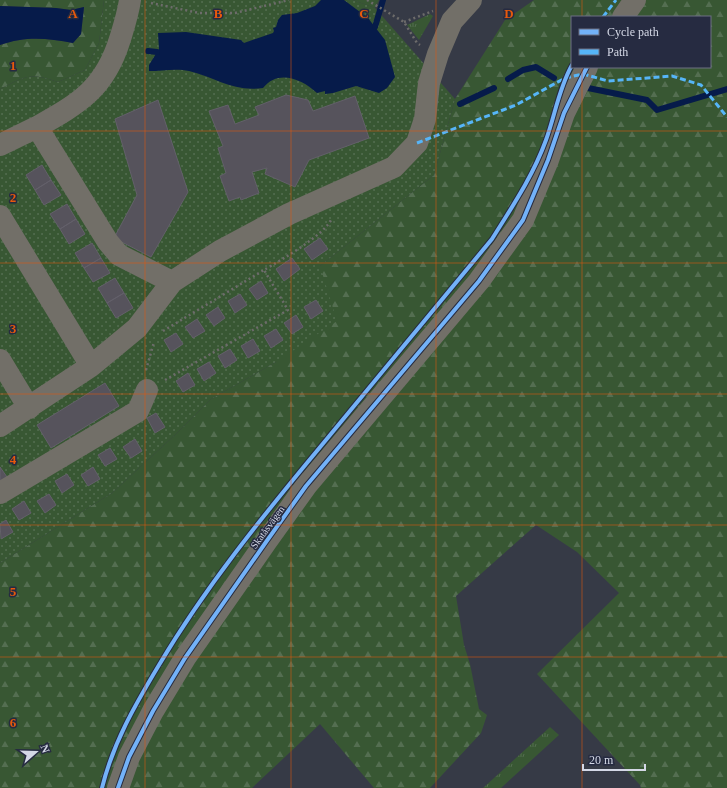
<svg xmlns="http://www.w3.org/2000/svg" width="727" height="788" font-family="Georgia,serif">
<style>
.grass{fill:url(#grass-tufts)}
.forest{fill:url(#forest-firs);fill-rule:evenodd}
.park{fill:url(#park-dots)}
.water{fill:#061b4a}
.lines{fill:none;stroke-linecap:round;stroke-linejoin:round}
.stream{stroke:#061b4a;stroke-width:6}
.building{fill:#56535c;stroke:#63606a}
.path{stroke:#6d6c6b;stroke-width:2.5;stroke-dasharray:2 3;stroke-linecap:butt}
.minor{stroke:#726f68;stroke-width:22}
.quiet{stroke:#56b5f8;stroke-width:3;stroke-dasharray:6 3;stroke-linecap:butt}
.cycleway-casing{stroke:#262b41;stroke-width:6}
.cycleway{stroke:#73b2f8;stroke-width:4}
.grid{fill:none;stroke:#e8590c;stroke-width:1;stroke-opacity:0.55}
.labels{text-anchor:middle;stroke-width:3;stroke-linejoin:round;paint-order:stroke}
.street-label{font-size:10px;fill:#d4d8e6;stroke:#262b41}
.grid-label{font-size:13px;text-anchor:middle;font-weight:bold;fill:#e8590c;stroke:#262b41;stroke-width:3;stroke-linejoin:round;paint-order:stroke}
</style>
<defs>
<pattern id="grass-tufts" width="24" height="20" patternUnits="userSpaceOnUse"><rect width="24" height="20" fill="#385733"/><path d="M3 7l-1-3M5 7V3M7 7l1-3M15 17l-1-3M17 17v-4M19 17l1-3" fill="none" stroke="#546e51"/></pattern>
<pattern id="forest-firs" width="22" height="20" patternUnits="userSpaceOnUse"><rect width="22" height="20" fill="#385733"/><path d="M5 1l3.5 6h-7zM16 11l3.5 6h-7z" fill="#546e51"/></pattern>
<pattern id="park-dots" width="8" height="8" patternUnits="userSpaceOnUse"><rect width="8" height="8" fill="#385733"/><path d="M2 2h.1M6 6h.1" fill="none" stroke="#546e51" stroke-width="1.8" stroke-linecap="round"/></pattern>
</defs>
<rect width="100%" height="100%" fill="#363a46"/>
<path class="grass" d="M430 14 433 16 419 40 407 25Z
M550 727 559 735 501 788H483Z"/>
<path class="forest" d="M0 0H104L99 43 85 70 58 82C29 72 26 76 0 89V45C25 36 47 38 73 43L81 34 84 7 71 10 56 8 0 6Z
M353 0H379L375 8Z
M534 0H727V788H641L640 785 537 674 619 593 577 552 536 525 456 596 464 645 470 664 479 709 487 715 481 733 430 788H374L320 724 252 788H0V563L112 493 176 434 211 399 276 362 320 266 434 175 455 99 505 20ZM572 17H710V67H572Z"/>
<path class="park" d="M104 0H353L375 8 455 99 434 175 320 266 337 321 276 362 211 399 176 434 112 493 0 563V89C26 76 29 72 58 82L85 70 99 43Z"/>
<path class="water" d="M321 0H344L368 18 385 40 395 77 387 88 379 93 356 86 333 93 325 94V91L317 93C302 79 278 69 263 88 233 92 217 78 189 71 177 68 161 71 149 71V65L159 49 158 33 186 32 241 40 244 43 273 33 274 31 273 28 276 27 278 20 282 15 297 13 315 6Z
M0 6 56 8 71 10 84 7 81 34 73 43C47 38 25 36 0 45Z"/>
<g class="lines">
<path class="stream" d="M375 27 383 0
M148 51 157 52
M508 79 523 70 536 67 554 78
M588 88 647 100 657 110 727 89
M460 104 494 88"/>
</g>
<path class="building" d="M286 95 308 100 313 111 355 96 369 138 309 160 295 187 265 174 267 168 252 172 259 193 241 200 240 197 229 201 220 176 226 173 218 148 223 146 209 111 228 105 235 124 259 115 255 107Z
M158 100 188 192 151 257 114 238 137 195 115 119Z
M42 165 51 180 35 190 26 175Z
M51 180 61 195 44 205 35 190Z
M67 204 76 219 60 229 50 214Z
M76 219 85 234 69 244 60 229Z
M320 238 328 249 312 260 304 249Z
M92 243 101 258 84 268 75 253Z
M101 258 110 273 93 282 84 268Z
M292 258 300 269 284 281 276 269Z
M115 278 124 293 107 303 98 288Z
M261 281 268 293 257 300 249 289Z
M124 293 133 308 116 318 107 303Z
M240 294 247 305 235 313 228 301Z
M316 300 323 311 311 319 304 307Z
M218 307 225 318 214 326 206 315Z
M296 315 303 327 292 334 284 323Z
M197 319 205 331 193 338 185 327Z
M276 329 283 340 271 348 264 336Z
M176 333 183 344 171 352 164 340Z
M253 339 260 351 248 358 241 346Z
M230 349 237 360 225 368 218 356Z
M209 362 216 373 204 381 197 369Z
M188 373 195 385 183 392 176 381Z
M105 383 119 406 51 448 37 425Z
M156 413 165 427 155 433 147 418Z
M135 439 142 451 131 458 123 447Z
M110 448 117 459 105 466 98 455Z
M0 467 7 477 0 481Z
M93 467 100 479 88 486 81 475Z
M67 474 74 485 62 493 55 481Z
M49 494 56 505 45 513 37 501Z
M24 501 31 513 19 520 12 509Z
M6 520 13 532 1 539 0 524Z"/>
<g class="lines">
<path class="path" d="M367 0 404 22 417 43 420 45
M151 3 199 13H235L289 0
M404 22 433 11
M163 331 264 270
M146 370 154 342
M165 380 288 310 264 270C281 260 325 235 332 218"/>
<path class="minor" d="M623 17 635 0
M37 127C80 103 105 88 120 39 124 26 128 14 130 0
M0 145 37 127 108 242 119 255 172 282
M0 216 91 366
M0 360 29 408
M0 426 91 366 137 328 172 282 220 251 289 214 394 167 417 143 425 119 429 83 438 54 452 21 471 0
M0 493 138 411 147 390
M118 788 129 757 153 711 185 658 266 542 306 486 479 281 523 220 548 160 564 113 587 67"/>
<path class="quiet" d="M603 17 616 0
M417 143 516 105 565 78 583 74 608 81 672 76 701 85 727 117"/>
<g class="cycleway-casing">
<path id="cycleway" d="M102 788C113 743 135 705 159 665 206 586 262 517 321 446 378 377 435 308 492 239 512 207 533 176 546 140 555 115 559 88 572 65
M118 788 129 757 153 711 185 658 266 542 306 486 479 281 523 220 548 160 564 113 587 67"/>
</g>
<use href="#cycleway" class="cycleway"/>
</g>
<path class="grid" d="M145 0V788M291 0V788M436 0V788M582 0V17M582 67V788M0 131H727M0 263H727M0 394H727M0 525H727M0 657H727"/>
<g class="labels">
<g class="street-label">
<text transform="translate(267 527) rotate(-54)" y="4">Skatåsvägen</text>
</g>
</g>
<g class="grid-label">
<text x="73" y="18">A</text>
<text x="218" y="18">B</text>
<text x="364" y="18">C</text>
<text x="509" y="18">D</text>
<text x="13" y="70">1</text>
<text x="13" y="202">2</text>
<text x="13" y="333">3</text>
<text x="13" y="464">4</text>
<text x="13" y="596">5</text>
<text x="13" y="727">6</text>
</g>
<rect x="571" y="16" width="140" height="52" fill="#262b41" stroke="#6c7083"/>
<rect x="579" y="29" width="20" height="6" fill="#73b2f8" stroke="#6c7083"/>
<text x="607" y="36" font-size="12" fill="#d4d8e6">Cycle path</text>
<rect x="579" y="49" width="20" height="6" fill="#56b5f8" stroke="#6c7083"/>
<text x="607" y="56" font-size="12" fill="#d4d8e6">Path</text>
<g transform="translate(36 752) rotate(70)" stroke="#262b41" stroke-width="3" paint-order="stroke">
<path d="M0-3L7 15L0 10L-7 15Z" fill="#d4d8e6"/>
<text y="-6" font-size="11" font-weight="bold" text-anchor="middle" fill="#d4d8e6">N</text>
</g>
<path d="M583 764v6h62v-6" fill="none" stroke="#d4d8e6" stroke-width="2"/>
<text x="589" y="764" font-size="12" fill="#d4d8e6" stroke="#262b41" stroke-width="3" paint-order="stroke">20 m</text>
</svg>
